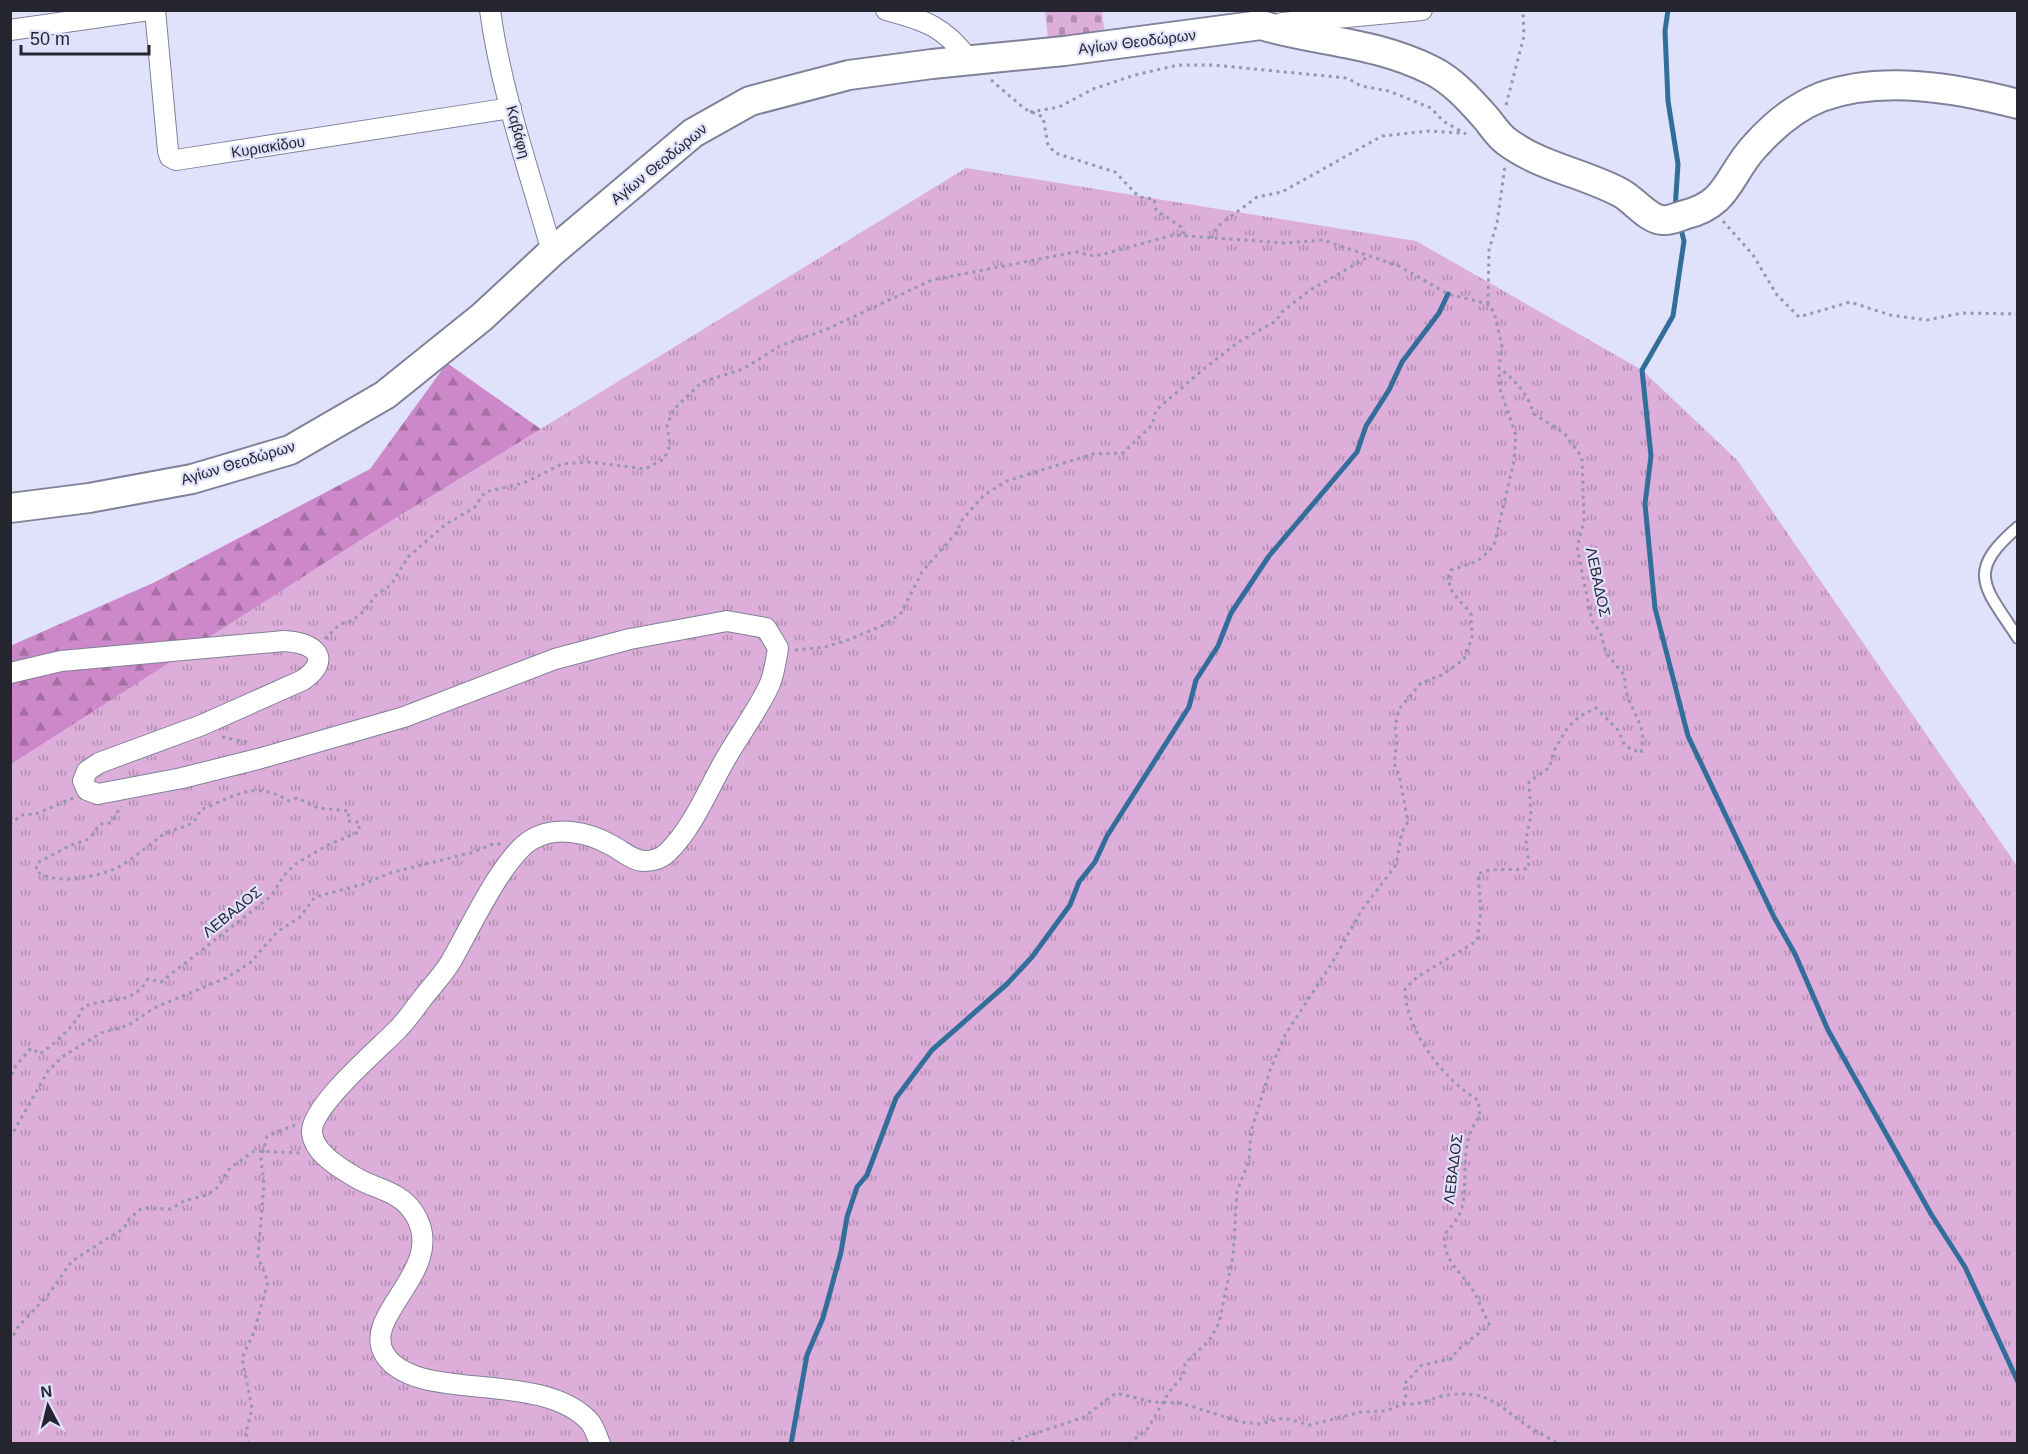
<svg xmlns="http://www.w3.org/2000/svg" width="2028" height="1454" font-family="Helvetica,sans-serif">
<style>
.forest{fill:url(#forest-firs)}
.cemetery{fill:url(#cemetery-stones)}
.park{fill:url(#park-tufts)}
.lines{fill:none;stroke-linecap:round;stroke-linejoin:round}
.stream{stroke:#326e99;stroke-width:5}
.lane-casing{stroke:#808098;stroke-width:14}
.street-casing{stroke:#808098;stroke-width:22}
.secondary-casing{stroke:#808098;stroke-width:32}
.path{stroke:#9697aa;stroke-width:3;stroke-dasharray:3 4.5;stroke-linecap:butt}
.lane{stroke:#fff;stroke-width:10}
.street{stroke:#fff;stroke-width:20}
.secondary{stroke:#fff;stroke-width:28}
.labels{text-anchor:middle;stroke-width:4.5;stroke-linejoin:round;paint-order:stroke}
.street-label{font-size:15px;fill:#25252f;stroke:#e0e1fb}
</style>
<defs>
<pattern id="forest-firs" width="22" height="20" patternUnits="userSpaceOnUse" patternTransform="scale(1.5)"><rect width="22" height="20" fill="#cc88c9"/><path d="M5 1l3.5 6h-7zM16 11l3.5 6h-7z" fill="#a56fa4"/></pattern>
<pattern id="cemetery-stones" width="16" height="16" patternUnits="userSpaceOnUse" patternTransform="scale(1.5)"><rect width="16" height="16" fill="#dcaed9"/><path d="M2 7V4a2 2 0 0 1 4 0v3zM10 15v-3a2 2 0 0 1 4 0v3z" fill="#b28db0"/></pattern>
<pattern id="park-tufts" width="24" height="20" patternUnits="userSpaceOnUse" patternTransform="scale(1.5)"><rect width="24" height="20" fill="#dcaed9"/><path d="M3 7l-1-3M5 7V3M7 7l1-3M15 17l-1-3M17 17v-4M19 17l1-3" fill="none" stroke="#b28db0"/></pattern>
</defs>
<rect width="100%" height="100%" fill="#e0e1fb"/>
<path class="forest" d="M447 363 576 454 11 1443 10 646 153 583 370 469Z"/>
<path class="cemetery" d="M1045 11H1102L1105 38 1049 47Z"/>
<path class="park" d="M966 168 1416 241 1642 370 1737 460 2017 866V1443L11 1444V764L376 530Z"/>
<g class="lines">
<path class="stream" d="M1668 10 1665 31 1668 101 1678 164 1675 210
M1680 225 1684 241 1673 316 1642 370 1651 456 1645 504 1655 608 1688 736 1774 917 1795 954 1828 1030 1931 1214 1965 1267 2018 1382
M791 1444 807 1355 823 1318 841 1252 847 1217 857 1187 867 1175 896 1098 932 1050 1007 984 1032 957 1070 905 1079 882 1095 862 1107 836 1189 707 1196 680 1218 646 1231 613 1269 556 1357 452 1366 426 1389 390 1402 362 1439 313 1448 294"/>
<g class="lane-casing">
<path id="lane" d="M2018 527C1964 573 1985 587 2018 638"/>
</g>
<g class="street-casing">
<path id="street" d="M155 10 168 151 170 157 176 160 511 108
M490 10C501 92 530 173 552 252
M886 10C925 20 945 27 969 60
M1282 23 1422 10
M10 30 149 10
M10 673 61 661 284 641C313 642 334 658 303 680L202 725 99 763 87 771 83 781 87 790 98 794 182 778 258 759 404 717 555 659 630 639 727 621 766 628 778 648C776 661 774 675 769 686 757 711 740 734 726 758 708 789 694 826 668 852 662 858 654 861 645 861 632 861 623 851 611 845 588 832 555 825 531 840 502 858 469 931 450 963 442 976 431 987 422 999 414 1009 407 1020 398 1029 379 1049 311 1106 312 1132 313 1152 339 1168 355 1177 376 1190 399 1190 414 1213 450 1269 359 1315 385 1355 417 1404 540 1369 589 1421 594 1426 597 1436 600 1444"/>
</g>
<g class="secondary-casing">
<path id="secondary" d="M10 508 89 498 192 479 290 450 385 395 482 317 552 252 693 133 750 101 849 75 932 64 1064 51 1261 25C1319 42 1375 42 1431 70 1452 80 1470 100 1485 117 1492 125 1498 135 1506 141 1540 167 1584 173 1621 193 1634 200 1648 219 1662 220 1669 221 1678 217 1684 215 1730 204 1728 174 1756 145 1774 125 1796 107 1821 97 1882 75 1956 88 2018 104"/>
</g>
<path class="path" d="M991 80 1025 109 1043 117 1048 145 1055 153 1115 172 1139 197 1154 199 1156 210 1181 227 1186 237
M1506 105 1524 36 1523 10
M1030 112 1059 107 1093 89 1135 75 1178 65H1213L1347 78 1361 86 1389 91 1431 108 1443 121 1466 134
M1723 221 1753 255 1777 295 1799 317 1850 302 1890 315 1927 320 1962 313 2018 314
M1211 238 1218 226 1257 197 1282 192 1382 136 1429 131 1461 133
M1488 304 1489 250 1497 223 1505 166
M325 639 340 624 352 621 365 610 377 594 391 585 408 557 446 524 474 508 485 492 524 483 562 464 591 462 645 469 664 459 670 446 667 426 673 410 702 382 743 369 780 346 825 330 932 280 1076 252 1094 256 1104 254 1173 235 1286 243 1323 240 1399 266 1448 294 1488 304 1494 312 1502 346 1499 368 1500 389 1516 435 1514 461 1494 546 1478 561 1451 570C1443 591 1461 599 1471 614L1472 638 1464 659 1444 674 1421 683 1399 709 1395 726 1397 741 1394 763 1399 775 1408 822 1402 832 1396 865 1361 911 1332 963 1285 1035 1270 1070 1251 1131 1249 1161 1237 1191 1233 1256 1219 1323 1209 1341 1185 1363 1184 1375 1169 1392 1148 1428 1129 1444
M795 650 825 647 848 640 886 624 901 613 922 572 956 533 962 520 984 495 1007 481 1093 454 1123 453 1152 425 1156 410 1205 368 1237 343 1276 321 1282 312 1310 290 1370 256
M222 737 247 742
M10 825 21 815 36 814 73 798
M10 1082 14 1068 31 1048 40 1054C55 1043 77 1025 83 1007 107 996 132 1007 148 979L161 982 271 896 286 873 297 863 330 844 359 832V822L348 821 349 811 318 808 297 798 289 801C253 779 235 797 200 810 194 831 176 825 161 836 146 847 129 863 112 870 91 878 55 885 36 871L37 863 69 846 89 839 100 824 111 823 121 806
M10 1138 48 1071 62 1057 101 1033 129 1025 154 1008 226 978 250 963 277 932 300 917 315 897 364 884 390 873 474 852 493 844H503
M10 1342 18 1327 48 1295 72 1261 124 1228 129 1219 142 1208 171 1209 184 1201 207 1195 218 1187 230 1168 254 1151 300 1153
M1403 1404C1420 1406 1432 1397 1448 1395 1488 1390 1496 1404 1526 1425 1536 1432 1548 1437 1558 1444
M249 1444 246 1433 252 1408 242 1358 254 1332 268 1282 258 1257 264 1183 261 1159 267 1136 295 1125
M1004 1444 1084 1417 1116 1393 1153 1402 1181 1403 1241 1422 1259 1424 1284 1418 1310 1425 1361 1412 1386 1411 1403 1404 1406 1399 1404 1384 1422 1365 1451 1359C1460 1344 1477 1337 1489 1324 1483 1313 1479 1299 1472 1289 1458 1268 1445 1264 1444 1235 1452 1226 1461 1216 1463 1203 1468 1172 1459 1142 1480 1116L1478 1100C1444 1080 1405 1030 1405 989L1417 977 1477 941 1481 911 1478 874C1495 866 1511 872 1529 868L1526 839 1531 815 1529 782 1549 768 1555 749 1568 727 1580 716 1596 708 1618 730 1625 746 1641 753C1649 718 1623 709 1625 676L1606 653 1601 634 1592 621 1585 587 1577 547 1584 521 1582 457 1564 433 1534 414C1527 393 1516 381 1499 368"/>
<use href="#lane" class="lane"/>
<use href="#street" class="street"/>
<use href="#secondary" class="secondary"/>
</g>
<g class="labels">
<g class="street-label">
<text transform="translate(1137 42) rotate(-7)" y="5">Αγίων Θεοδώρων</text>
<text transform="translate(518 132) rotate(75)" y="5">Καβάφη</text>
<text transform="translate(268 147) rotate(-9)" y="5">Κυριακίδου</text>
<text transform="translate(659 164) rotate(-39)" y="5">Αγίων Θεοδώρων</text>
<text transform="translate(238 463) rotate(-17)" y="5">Αγίων Θεοδώρων</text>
<text transform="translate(1598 582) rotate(78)" y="5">ΛΕΒΑΔΟΣ</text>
<text transform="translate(232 912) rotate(-39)" y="5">ΛΕΒΑΔΟΣ</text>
<text transform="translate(1453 1169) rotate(-83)" y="5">ΛΕΒΑΔΟΣ</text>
</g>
</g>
<rect width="2028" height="1454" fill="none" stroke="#25252f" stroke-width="24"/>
<g transform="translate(48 1406) rotate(353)" stroke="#e0e1fb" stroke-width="4.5" paint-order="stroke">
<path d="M0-4.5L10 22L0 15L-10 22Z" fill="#25252f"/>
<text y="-9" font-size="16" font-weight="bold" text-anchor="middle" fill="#25252f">N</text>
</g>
<path d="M21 45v9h128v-9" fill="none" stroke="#25252f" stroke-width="3"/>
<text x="30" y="45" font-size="18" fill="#25252f" stroke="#e0e1fb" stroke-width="4.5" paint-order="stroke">50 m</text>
</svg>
